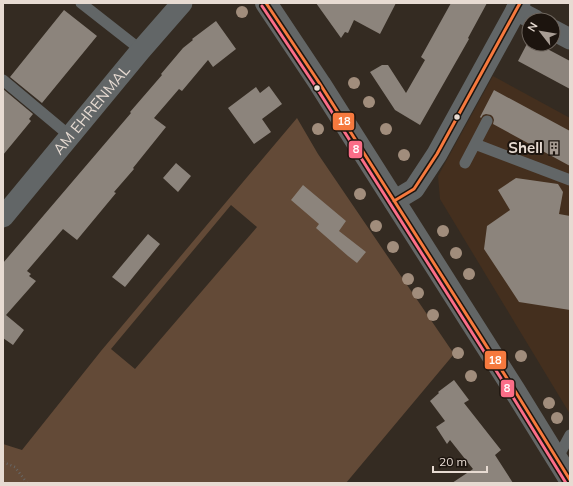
<svg xmlns="http://www.w3.org/2000/svg" width="573" height="486" font-family="Mulish,sans-serif">
<style>
.built{fill:#442f1e}
.green{fill:#634a37;fill-rule:evenodd}
.building{fill:#8c847c}
.lines{fill:none;stroke-linecap:round;stroke-linejoin:round}
.path{stroke:#676766;stroke-width:2.5;stroke-dasharray:1 3;stroke-linecap:butt}
.lane{stroke:#626667;stroke-width:11}
.street{stroke:#626667;stroke-width:21}
.primary{stroke:#636666;stroke-width:22}
.bus-1-casing{stroke:#1c140e;stroke-width:6}
.bus-2-casing{stroke:#1c140e;stroke-width:6}
.bus-1{stroke:#f6793e;stroke-width:3}
.bus-2{stroke:#fb6d88;stroke-width:3}
.tree{fill:#a18d7c}
.bus-dot{fill:#e7dbd2;stroke:#1c140e;stroke-width:1.5}
.labels{text-anchor:middle;stroke-width:4;stroke-linejoin:round;paint-order:stroke}
.street-label{font-size:15px;fill:#e7dbd2;stroke:#1c140e}
.poi-label{font-size:15px;font-weight:bold;fill:#e7dbd2;stroke:#1c140e;text-anchor:end}
.line-badge{stroke:#1c140e;stroke-width:1.5}
.badge-label{font-size:11px;text-anchor:middle;font-weight:bold;fill:#fff}
</style>
<rect width="100%" height="100%" fill="#342b22"/>
<path class="built" d="M493 76 570 118V414L440 199 438 176Z"/>
<path class="green" d="M297 118 318 154 454 354 346 483H3V444L22 450 101 351 227 201ZM231 205 257 227 135 369 111 349Z"/>
<path class="building" d="M316 3H396L380 34 354 20 348 33 345 32 341 38Z
M451 3H487L468 38 469 39 420 125 395 110 370 72 382 65H388L406 93 425 60 421 57Z
M64 10 97 36 42 103 10 77Z
M216 21 236 49 213 67 208 60 182 91 179 89 154 118 166 127 133 168 134 169 114 192 116 193 77 240 63 229 27 271 31 274 29 276 36 281 6 315 24 330 13 345 3 338V263L131 113 130 112 162 75 161 74 183 48 193 40 192 39Z
M529 40V44H538L570 61V89L518 61Z
M269 86 282 104 262 119 271 132 254 144 228 108 256 87 260 93Z
M3 89 33 114 29 119 31 121 3 155Z
M494 90 570 131V166L493 124 494 120 493 117 491 115 486 114 483 115 481 118 480 117Z
M176 163 191 176 178 192 163 178Z
M516 178 558 184 563 192 559 214 570 216V310L519 302 484 249 487 226 510 210 498 190Z
M303 185 346 221 339 231 366 252 357 263 348 256 316 228 319 224 291 200Z
M148 234 160 244 125 287 112 277Z
M454 380 469 400 464 403 501 450 495 455 513 483H452L473 469 450 440 447 444 436 427 445 421 430 401 439 393 438 392Z"/>
<g class="lines">
<path class="path" d="M3 462 15 467 27 483"/>
<path class="lane" d="M81 3 141 50
M3 80 70 136
M475 144 487 121
M465 163 475 144 570 180
M557 459 570 435"/>
<g class="street">
<path d="M516 10 535 20"/>
<path d="M553 30 570 39"/>
<path d="M394 201 414 189 437 154 520 3"/>
<path id="s1" d="M3 217 141 50 182 3"/>
</g>
<path class="primary" d="M266 3 320 84 351 133 515 391 570 480"/>
<g class="bus-1-casing">
<path id="bus-1" d="M266 3 320 84 515 391 570 480
M394 201 414 189 437 154 520 3"/>
</g>
<g class="bus-2-casing">
<path id="bus-2" d="M262 6 316 87 511 394 566 483"/>
</g>
<use href="#bus-1" class="bus-1"/>
<use href="#bus-2" class="bus-2"/>
</g>
<g class="tree">
<circle cx="242" cy="12" r="6"/>
<circle cx="354" cy="83" r="6"/>
<circle cx="369" cy="102" r="6"/>
<circle cx="318" cy="129" r="6"/>
<circle cx="386" cy="129" r="6"/>
<circle cx="404" cy="155" r="6"/>
<circle cx="360" cy="194" r="6"/>
<circle cx="376" cy="226" r="6"/>
<circle cx="443" cy="231" r="6"/>
<circle cx="393" cy="247" r="6"/>
<circle cx="456" cy="253" r="6"/>
<circle cx="469" cy="274" r="6"/>
<circle cx="408" cy="279" r="6"/>
<circle cx="418" cy="293" r="6"/>
<circle cx="433" cy="315" r="6"/>
<circle cx="458" cy="353" r="6"/>
<circle cx="521" cy="356" r="6"/>
<circle cx="471" cy="376" r="6"/>
<circle cx="549" cy="403" r="6"/>
<circle cx="557" cy="418" r="6"/>
</g>
<defs>
<g id="building-bare" transform="scale(1.08)"><path d="M-4-6H4V6H1V3H-1V6H-4ZM-2.5-4.3h1.7v1.8h-1.7ZM.8-4.3h1.7v1.8H.8ZM-2.5-1h1.7V.8h-1.7ZM.8-1h1.7V.8H.8Z" fill="#a89d94" stroke="#1c140e" stroke-width="2.5" paint-order="stroke"/></g>
</defs>
<g fill-rule="evenodd">
<use href="#building-bare" x="554" y="148"/>
</g>
<g class="bus-dot">
<circle cx="317" cy="88" r="3.5"/>
<circle cx="457" cy="117" r="3.5"/>
</g>
<g class="labels">
<g class="street-label">
<text dy="5" stroke="none"><textPath href="#s1" startOffset="139">AM EHRENMAL</textPath></text>
</g>
<g class="poi-label">
<text x="543" y="153">Shell</text>
</g>
</g>
<g class="line-badge">
<rect x="332" y="112" width="23" height="19" rx="4" fill="#f6793e"/>
<rect x="348" y="140" width="15" height="19" rx="4" fill="#fb6d88"/>
<rect x="484" y="350" width="23" height="20" rx="4" fill="#f6793e"/>
<rect x="500" y="379" width="15" height="19" rx="4" fill="#fb6d88"/>
</g>
<g class="badge-label">
<text x="344" y="125">18</text>
<text x="356" y="153">8</text>
<text x="495" y="364">18</text>
<text x="507" y="392">8</text>
</g>
<rect width="573" height="486" fill="none" stroke="#e7dbd2" stroke-width="8"/>
<g transform="translate(541 32) rotate(301)"><circle r="19" fill="#1c140e" stroke="#6d645c"/>
<path d="M0-3L7 15L0 10L-7 15Z" fill="#a89d94"/>
<text y="-6" font-size="11" font-weight="bold" text-anchor="middle" fill="#e7dbd2">N</text>
</g>
<path d="M433 466v6h54v-6" fill="none" stroke="#e7dbd2" stroke-width="2"/>
<text x="439" y="466" font-size="12" fill="#e7dbd2" stroke="#1c140e" stroke-width="3" paint-order="stroke">20 m</text>
</svg>
